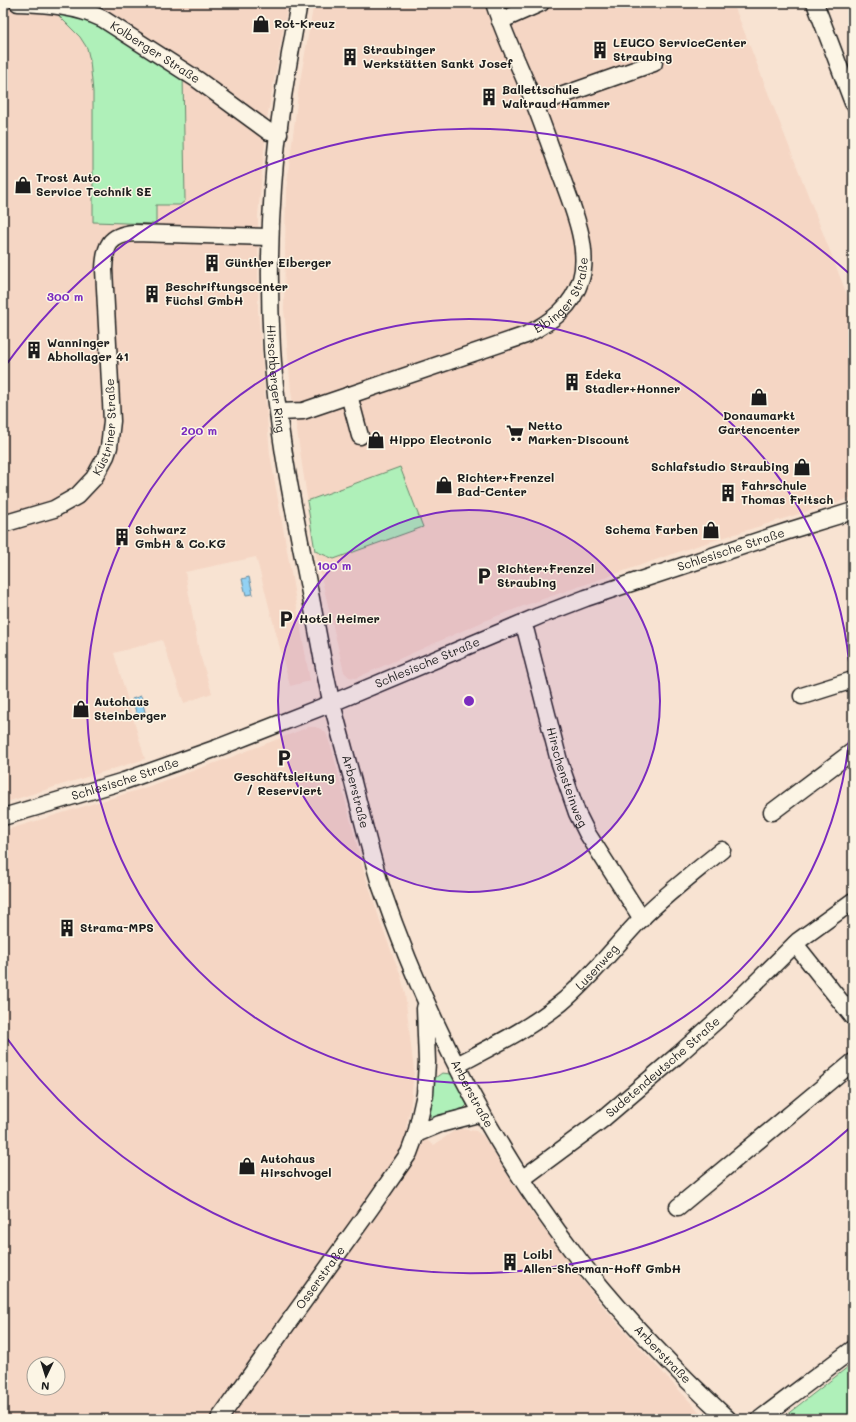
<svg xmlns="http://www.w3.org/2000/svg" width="856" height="1422" font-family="Mali,sans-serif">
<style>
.built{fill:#f5d6c4;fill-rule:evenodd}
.green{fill:#aff0b9;stroke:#66866a}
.water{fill:#92d1f3;stroke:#63899d}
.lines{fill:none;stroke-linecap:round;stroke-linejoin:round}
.minor-casing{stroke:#1c1c1c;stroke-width:19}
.minor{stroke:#fcf5e5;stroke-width:16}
.ring{fill:none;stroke:#7b2cbf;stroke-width:2}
.labels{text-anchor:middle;stroke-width:3;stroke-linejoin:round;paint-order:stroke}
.poi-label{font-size:12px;font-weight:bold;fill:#1c1c1c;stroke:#fcf5e5;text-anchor:start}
.street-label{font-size:12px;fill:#1c1c1c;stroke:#fcf5e5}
.centre{fill:#7b2cbf;stroke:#fcf5e5;stroke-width:2}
.ring-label{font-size:12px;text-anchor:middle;font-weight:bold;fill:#7b2cbf;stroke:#fcf5e5;stroke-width:3;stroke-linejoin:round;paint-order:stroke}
</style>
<rect width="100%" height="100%" fill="#f8e3d2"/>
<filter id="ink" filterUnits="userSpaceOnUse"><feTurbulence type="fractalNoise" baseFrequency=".025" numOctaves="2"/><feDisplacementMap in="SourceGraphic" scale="8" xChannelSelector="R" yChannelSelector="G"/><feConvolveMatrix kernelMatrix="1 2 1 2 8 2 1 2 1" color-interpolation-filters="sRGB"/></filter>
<g filter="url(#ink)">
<path class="built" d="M3 3H288L267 119 258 216V310L270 454 310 681 290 686 256 557 185 572 199 652 212 693 184 703 162 640 114 653 145 759 3 803Z
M314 3H733L853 310V497L687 549 526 605 489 619 356 678 349 677 344 672 315 551 291 391 284 309 286 191 299 87Z
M309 727H315L321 729 326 733 332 750 363 868 382 927 401 976 405 994 414 1071 410 1110 406 1127 434 1145 454 1131 462 1129 476 1131 483 1136 531 1212 596 1298 625 1332 706 1419H3V831L141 789 229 758ZM34 1364H58V1388H34Z"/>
<path class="green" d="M52 9 85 15 183 73 185 201 180 205H156V224L93 222V92L90 61 87 48 80 37Z
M400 467 423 527 334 559 315 551 307 501Z
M442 1073 451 1074 454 1078 467 1105 464 1108 433 1118 430 1116 435 1078Z
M853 1363V1419H781Z"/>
<path class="water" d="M249 577 253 594 246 595 242 579Z
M141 696 145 712 137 715 132 699Z"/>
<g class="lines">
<g class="minor-casing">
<g id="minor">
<path id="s1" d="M18 3C47 4 77 6 103 19L198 80 269 132 279 134"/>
<path id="s2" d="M299 3C288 64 277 125 273 187 269 241 269 295 272 349 277 437 297 523 313 609 319 639 324 670 331 700 338 727 346 755 353 782 362 817 370 852 381 887 427 1020 493 1149 580 1261 625 1318 675 1370 728 1419"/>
<path d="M815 3 853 103"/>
<path d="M500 21 541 3"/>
<path d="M535 105 654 63"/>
<path d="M349 395 360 436"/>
<path id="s3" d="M279 412 303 411 526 335C552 321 572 308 581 279 591 245 569 199 558 167 550 146 543 125 535 105 522 70 505 38 494 3"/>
<path id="s4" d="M3 524 54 509 77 496 94 478 106 456 109 447 112 421 104 269C105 246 109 235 134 233L270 237"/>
<path id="s5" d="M522 624 526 632 559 761 577 813 587 833 642 919"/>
<path d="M802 696 853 680"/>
<path d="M772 812 853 751"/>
<path id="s6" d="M3 817 124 781 217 748 332 703 539 616 586 598 788 531 853 511"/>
<path d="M795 944 853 1017"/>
<path id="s7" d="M457 1065C493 1046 530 1028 561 1003 591 978 614 947 641 919 666 894 695 872 722 850"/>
<path d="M416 1134 440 1124 482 1113"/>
<path id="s8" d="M522 1179 603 1119 678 1055 725 1013 798 941 853 901"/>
<path d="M678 1207 853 1062"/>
<path id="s9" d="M219 1419 370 1209 409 1153 416 1134 425 1094 427 1062 425 1008"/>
<path d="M760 1419 853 1349"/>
</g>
</g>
<use href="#minor" class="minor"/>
</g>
</g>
<circle cx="469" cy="701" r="191" fill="#7b2cbf" fill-opacity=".12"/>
<g class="ring">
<circle cx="469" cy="701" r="191"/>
<circle cx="469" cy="701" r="382"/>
<path d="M852 1126A572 572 0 0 1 3 1033M3 369A572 572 0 0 1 852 276"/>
</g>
<defs>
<g id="shop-bare" transform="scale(1.38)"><path d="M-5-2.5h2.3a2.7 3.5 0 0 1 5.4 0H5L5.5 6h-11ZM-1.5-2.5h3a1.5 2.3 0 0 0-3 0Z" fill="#1c1c1c" stroke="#fcf5e5" stroke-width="2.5" paint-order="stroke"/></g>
<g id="building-bare" transform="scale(1.38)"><path d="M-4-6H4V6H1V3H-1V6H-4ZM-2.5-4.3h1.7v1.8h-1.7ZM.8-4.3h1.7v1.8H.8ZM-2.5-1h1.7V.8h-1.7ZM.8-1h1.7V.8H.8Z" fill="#1c1c1c" stroke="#fcf5e5" stroke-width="2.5" paint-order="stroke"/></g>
<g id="supermarket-bare" transform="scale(1.38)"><path d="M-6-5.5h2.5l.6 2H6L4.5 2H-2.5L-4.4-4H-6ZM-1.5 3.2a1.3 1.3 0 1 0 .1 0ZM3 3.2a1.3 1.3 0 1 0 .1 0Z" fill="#1c1c1c" stroke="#fcf5e5" stroke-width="2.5" paint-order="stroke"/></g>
<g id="parking-bare" transform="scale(1.38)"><path d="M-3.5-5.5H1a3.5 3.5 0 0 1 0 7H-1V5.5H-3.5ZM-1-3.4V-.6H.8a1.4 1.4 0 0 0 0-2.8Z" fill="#1c1c1c" stroke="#fcf5e5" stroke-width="2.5" paint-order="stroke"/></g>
</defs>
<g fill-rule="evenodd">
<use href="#shop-bare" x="261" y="24"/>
<use href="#building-bare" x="600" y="50"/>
<use href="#building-bare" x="350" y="57"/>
<use href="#building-bare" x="489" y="97"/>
<use href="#shop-bare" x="23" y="185"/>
<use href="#building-bare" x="212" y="263"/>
<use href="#building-bare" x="152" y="294"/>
<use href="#building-bare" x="34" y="350"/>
<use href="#building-bare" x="572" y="382"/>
<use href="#shop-bare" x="759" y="397"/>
<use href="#supermarket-bare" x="515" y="433"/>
<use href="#shop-bare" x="376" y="440"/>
<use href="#shop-bare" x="802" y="467"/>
<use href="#shop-bare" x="444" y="485"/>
<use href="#building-bare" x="728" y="493"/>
<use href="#shop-bare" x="711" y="530"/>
<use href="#building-bare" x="122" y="537"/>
<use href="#parking-bare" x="484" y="576"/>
<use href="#parking-bare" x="286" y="619"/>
<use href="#shop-bare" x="81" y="709"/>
<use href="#parking-bare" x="284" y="758"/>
<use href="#building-bare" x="67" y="928"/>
<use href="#shop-bare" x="247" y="1166"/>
<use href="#building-bare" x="510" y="1262"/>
</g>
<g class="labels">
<g class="poi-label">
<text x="274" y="28">Rot-Kreuz</text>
<text x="613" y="47">LEUCO ServiceCenter<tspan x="613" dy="14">Straubing</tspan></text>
<text x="363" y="54">Straubinger<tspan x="363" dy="14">Werkstätten Sankt Josef</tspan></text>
<text x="502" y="94">Ballettschule<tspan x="502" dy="14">Waltraud Hammer</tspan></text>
<text x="36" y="182">Trost Auto<tspan x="36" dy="14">Service Technik SE</tspan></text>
<text x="225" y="267">Günther Eiberger</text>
<text x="165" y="291">Beschriftungscenter<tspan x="165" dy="14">Füchsl GmbH</tspan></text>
<text x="47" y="347">Wanninger<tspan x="47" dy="14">Abhollager 41</tspan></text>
<text x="585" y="379">Edeka<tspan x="585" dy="14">Stadler+Honner</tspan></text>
<text x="759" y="420" text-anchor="middle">Donaumarkt<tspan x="759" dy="14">Gartencenter</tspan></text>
<text x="528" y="430">Netto<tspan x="528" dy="14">Marken-Discount</tspan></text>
<text x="389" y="444">Hippo Electronic</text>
<text x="789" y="471" text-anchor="end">Schlafstudio Straubing</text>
<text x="457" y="482">Richter+Frenzel<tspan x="457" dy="14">Bad-Center</tspan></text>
<text x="741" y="490">Fahrschule<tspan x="741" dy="14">Thomas Fritsch</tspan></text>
<text x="135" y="534">Schwarz<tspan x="135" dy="14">GmbH &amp; Co.KG</tspan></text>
<text x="698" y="534" text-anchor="end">Schema Farben</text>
<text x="497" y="573">Richter+Frenzel<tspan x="497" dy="14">Straubing</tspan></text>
<text x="299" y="623">Hotel Heimer</text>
<text x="94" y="706">Autohaus<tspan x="94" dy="14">Steinberger</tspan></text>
<text x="284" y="781" text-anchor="middle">Geschäftsleitung<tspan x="284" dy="14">/ Reserviert</tspan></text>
<text x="80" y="932">Strama-MPS</text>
<text x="260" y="1163">Autohaus<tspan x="260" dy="14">Hirschvogel</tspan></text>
<text x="523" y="1259">Loibl<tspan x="523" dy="14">Allen-Sherman-Hoff GmbH</tspan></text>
</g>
<g class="street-label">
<text dy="4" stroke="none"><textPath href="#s1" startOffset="149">Kolberger Straße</textPath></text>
<text dy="4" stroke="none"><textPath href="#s3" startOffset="316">Elbinger Straße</textPath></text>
<text dy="4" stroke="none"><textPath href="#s2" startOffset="378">Hirschberger Ring</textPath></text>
<text dy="4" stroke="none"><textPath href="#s4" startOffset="158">Küstriner Straße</textPath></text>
<text dy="4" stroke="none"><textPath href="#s6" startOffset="776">Schlesische Straße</textPath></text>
<text dy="4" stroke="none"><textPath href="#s6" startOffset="452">Schlesische Straße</textPath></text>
<text dy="4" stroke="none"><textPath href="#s5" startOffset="160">Hirschensteinweg</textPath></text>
<text dy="4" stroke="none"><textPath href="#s6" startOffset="128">Schlesische Straße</textPath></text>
<text dy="4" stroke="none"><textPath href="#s2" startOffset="799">Arberstraße</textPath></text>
<text dy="4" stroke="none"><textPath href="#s7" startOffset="172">Lusenweg</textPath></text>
<text dy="4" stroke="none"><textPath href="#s8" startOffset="180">Sudetendeutsche Straße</textPath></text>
<text dy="4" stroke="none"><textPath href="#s2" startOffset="1124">Arberstraße</textPath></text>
<text dy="4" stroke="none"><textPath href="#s9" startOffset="174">Osserstraße</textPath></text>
<text dy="4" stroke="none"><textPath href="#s2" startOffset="1448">Arberstraße</textPath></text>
</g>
</g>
<circle cx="469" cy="701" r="6" class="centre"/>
<g class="ring-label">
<text x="65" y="301">300 m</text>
<text x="199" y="435">200 m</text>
<text x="334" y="570">100 m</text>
</g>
<rect width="856" height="1422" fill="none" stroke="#fcf5e5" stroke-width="16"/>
<rect x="8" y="8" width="840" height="1406" fill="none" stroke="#1c1c1c" stroke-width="1.5" filter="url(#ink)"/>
<g transform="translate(46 1376) rotate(184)"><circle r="19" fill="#fcf5e5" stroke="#a29e95"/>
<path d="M0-3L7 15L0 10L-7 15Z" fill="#1c1c1c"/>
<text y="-6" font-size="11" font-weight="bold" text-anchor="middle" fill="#1c1c1c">N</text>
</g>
</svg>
